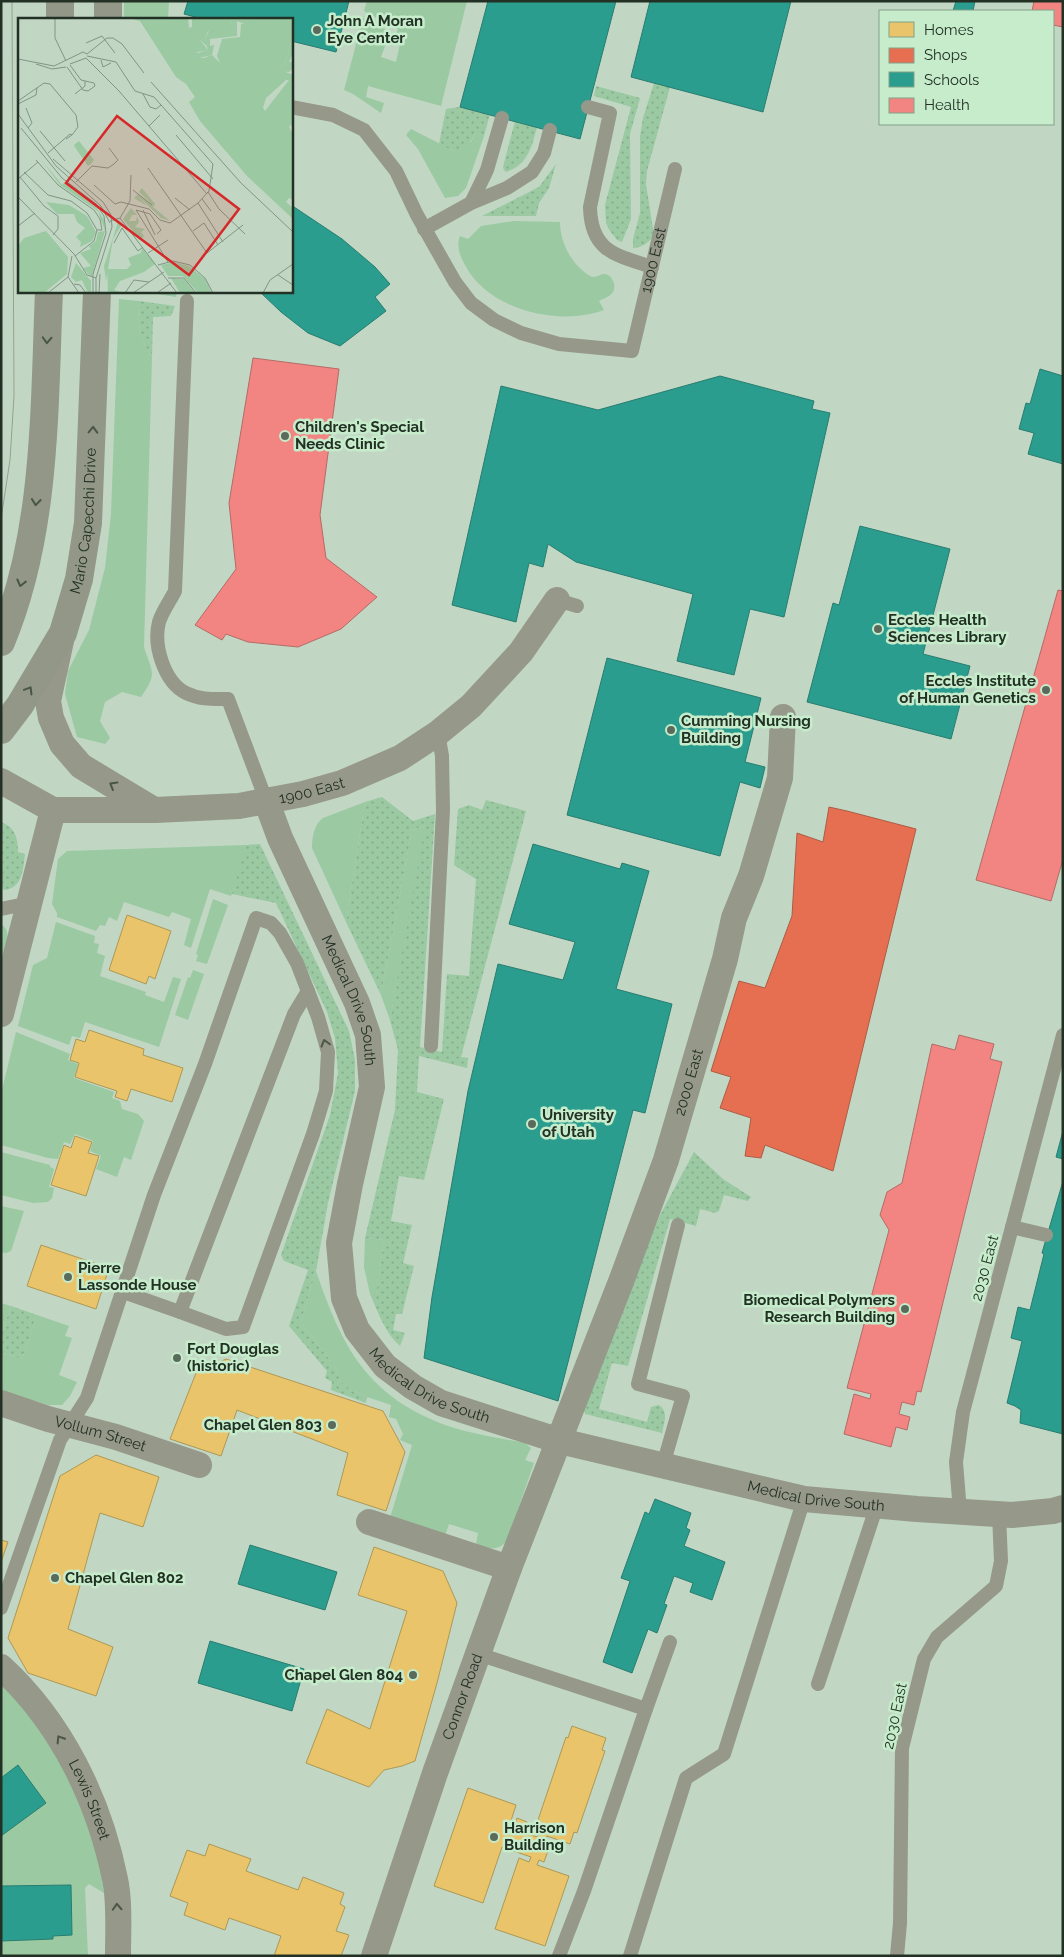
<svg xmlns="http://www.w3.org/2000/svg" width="1064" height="1957" font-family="Raleway,sans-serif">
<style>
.green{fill:#9ac9a2}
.garden{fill:url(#garden-dots)}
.homes{fill:#e9c46a;stroke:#ad9855}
.shops{fill:#e76f51;stroke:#ac5c44}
.schools{fill:#2a9d8f;stroke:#287d6f}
.health{fill:#f28482;stroke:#b46b66}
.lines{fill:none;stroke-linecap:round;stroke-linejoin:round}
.lane{stroke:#96988a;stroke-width:14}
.street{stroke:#96988a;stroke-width:26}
.secondary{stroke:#929788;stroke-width:28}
.tram{stroke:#96a091;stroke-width:1}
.oneway{stroke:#495547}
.oneway2{stroke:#4b5548}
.poi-dot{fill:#5a6b5c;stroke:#c6eccb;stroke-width:2}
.labels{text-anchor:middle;stroke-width:5;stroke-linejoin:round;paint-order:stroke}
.poi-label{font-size:15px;font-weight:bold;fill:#223124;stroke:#c6eccb;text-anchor:start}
.street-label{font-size:15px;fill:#223124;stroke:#c6eccb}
.inset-road{fill:none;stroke:#819584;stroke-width:1}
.view{fill:#d62828;fill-opacity:0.15;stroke:#d62828;stroke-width:2.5}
.inset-edge{fill:none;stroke:#223124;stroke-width:2.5}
</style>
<defs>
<pattern id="garden-dots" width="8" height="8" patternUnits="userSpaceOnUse" patternTransform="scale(1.25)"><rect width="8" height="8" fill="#9ac9a2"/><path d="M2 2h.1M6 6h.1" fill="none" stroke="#84ad8b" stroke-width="1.8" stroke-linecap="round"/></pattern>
</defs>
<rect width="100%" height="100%" fill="#c1d7c4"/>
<path class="green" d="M124 1H169L168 19H124Z
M367 1H467L441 106 368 86 366 97 384 103 381 113 353 94 344 90 363 18 390 32 381 57 396 62 401 39 395 36 398 29 364 11Z
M411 129 454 151 471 142 476 133 484 136 466 188 458 196 445 198 418 149 406 135Z
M514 221 560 222C560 244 573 267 592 277 596 277 599 275 603 274 612 273 617 286 613 292 610 297 604 298 599 301L604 310C559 327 488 310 465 265 460 255 456 247 460 236L468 239 481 226Z
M119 299 139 301C138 325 138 336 152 357L144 647C152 673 158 673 141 697L122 692 105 702 100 721 110 738 105 744 77 737 65 694 68 671 89 630 105 568 111 514Z
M365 802 346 922 312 848C312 837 314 825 323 818Z
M426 826 390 1020 381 995 412 830Z
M246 845V851L232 894 231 896 210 889 191 948 184 945 191 919 172 912 169 917 124 902 117 921 109 917 105 926 100 925 96 931 57 917V913L52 904 58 859 67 851Z
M213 899 228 905 207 964 196 961 198 955 196 954Z
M56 922 95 936 94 943 99 944 97 953 105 956 100 976 146 992 145 995 164 1002 173 977 181 979 159 1047 85 1022 80 1038 72 1036 69 1045 18 1026 33 965 47 958Z
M1 924C14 932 4 951 1 963Z
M193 970 204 974 188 1020 175 1015 188 977 190 978Z
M16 1032 70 1054 68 1060 78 1064 74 1078 114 1092 112 1098 120 1101 122 1109 138 1114 144 1121 131 1160 124 1157 117 1177 96 1169 101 1156 90 1151 93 1141 75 1134 70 1144 64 1142 58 1159 48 1158 1 1145V1094Z
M1 1152 50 1165V1167L54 1169 49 1187 54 1188 52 1198 48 1202 33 1203 1 1195Z
M1 1206 24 1211 11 1251 6 1253 1 1252Z
M365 1238 384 1240 376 1297 370 1294 364 1267Z
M316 1271C342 1348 368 1397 448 1426 472 1434 500 1438 525 1443L531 1448 525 1460 534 1463 507 1541C497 1551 490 1549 476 1545L478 1533 449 1524 445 1536 390 1518 412 1445 400 1440 403 1434 396 1419 389 1417 391 1405 367 1397 351 1390 341 1382 335 1367 301 1322Z
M1 1303 11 1306 1 1336Z
M37 1315 69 1326 65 1336 72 1338 59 1375 77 1382 70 1396 62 1405H48L1 1391V1352L22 1359Z
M1 1683 25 1707 76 1786 99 1858 104 1893 89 1884 85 1888 88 1956H1V1941L53 1939V1936L72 1934 71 1885 1 1886V1836L46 1803 18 1766 1 1778Z"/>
<path class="garden" d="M654 83 670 87 647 171 646 184 654 235C649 243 643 247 633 248V239L640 213V136L643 118Z
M596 86 640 98 630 134 631 219 622 242 617 240 610 231 606 223 605 205 631 107 594 96Z
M460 107 490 114 484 136 476 133 467 147 454 151 439 144 446 109Z
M515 121 537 127C532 146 528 165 506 172L504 170 503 167Z
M556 164 549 188 539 203 536 216H482L539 187Z
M137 291H177L176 297Z
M139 301 175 306 171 316 153 317 152 357C138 336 138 325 139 301Z
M382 797 413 821 435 814 420 1047 442 1052 447 974 469 976 476 879 454 865 458 809 469 805 482 810 486 800 526 811 461 1057 468 1058 467 1068 419 1056 417 1092 444 1099 424 1180 399 1176 391 1221 412 1225 403 1263 414 1266 402 1314H396L393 1330 405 1333 400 1346C385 1333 378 1312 370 1294L376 1296 384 1240 365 1238 395 1110 398 1050 390 1020 425 826 412 830 381 995 346 922 365 802Z
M1 822C15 827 18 838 18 852L25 854C23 869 23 888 4 890L1 886Z
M260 844 349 1031 355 1060V1091L328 1203 316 1271 301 1322 335 1367 341 1382 351 1390 367 1397 366 1403 331 1390 332 1382 325 1378 327 1371 289 1326 308 1270 284 1261 281 1255 330 1115 338 1073 335 1038 327 1012 276 903 232 894 246 845Z
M694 1152 723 1179 751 1197 748 1201 724 1195 719 1211 715 1213 700 1209 696 1226 670 1219 628 1366 612 1363 599 1409 647 1422 651 1407 659 1405C669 1412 664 1423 662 1433L585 1414 583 1407 660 1215Z
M11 1306 37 1315 22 1359 1 1352V1336Z"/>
<path class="homes" d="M127 915 171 931 155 979 149 976 146 984 109 970Z
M89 1030 144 1049 143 1055 183 1068 172 1102 131 1089 127 1101 115 1097 117 1091 75 1077 79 1063 70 1060 76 1039 85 1042Z
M75 1136 92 1142 88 1153 99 1156 86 1196 51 1185 64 1145 71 1148Z
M41 1245 109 1268 96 1309 27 1286Z
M226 1359 383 1411 405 1452 386 1511 337 1495 348 1453 237 1410 221 1456 170 1439 196 1373Z
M96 1455 159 1477 143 1527 100 1513 68 1629 113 1647 96 1696 28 1673 8 1638 60 1476Z
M1 1540 8 1542 1 1562Z
M374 1547 443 1571 457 1603 437 1683 415 1761 402 1766 384 1770 369 1787 306 1763 327 1709 370 1729 407 1611 358 1595Z
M572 1726 606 1738 602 1750 605 1751 577 1833 574 1832 570 1844 547 1836 546 1840 551 1842 544 1862 539 1860 537 1865 569 1876 545 1946 495 1929 519 1858 529 1862 531 1857 502 1847 483 1903 434 1886 468 1788 516 1805 509 1827 514 1829 517 1818 527 1822 523 1832 537 1837 539 1833 536 1832 540 1820H538L566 1737 568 1738Z
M209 1844 251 1859 246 1871 298 1890 303 1877 344 1893 340 1904 345 1907 336 1931 349 1935 341 1956H274L281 1936 229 1918 225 1930 184 1915 188 1903 170 1896 187 1850 205 1856Z"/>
<path class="shops" d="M829 807 847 811 916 829 833 1171 765 1145 761 1158 745 1156 751 1118 720 1108 731 1077 711 1071 739 981 765 988 792 916 797 833 823 842Z"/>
<path class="schools" d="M188 1H349L336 52 291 41V19H203L184 14Z
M488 1H616L580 139 460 107Z
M650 1H791L763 112 631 77Z
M956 1H975L973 11H953Z
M291 205 342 239 375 267 390 284 375 297 386 311 340 346 308 333 281 312 259 291H291Z
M1040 369 1063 376V464L1028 454 1034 433 1019 429 1026 403 1030 404Z
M720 376 814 401 812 409 830 413 784 617 750 609 734 675 677 661 693 594 576 562 548 544 543 567 529 563 516 622 452 605 501 386 598 410Z
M860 526 950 549 923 654 970 666 951 739 807 702 833 603 839 605Z
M607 658 761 698 745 762 765 767 760 788 740 782 720 856 567 815Z
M533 844 620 869 622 863 649 871 616 989 672 1004 645 1113 633 1110 558 1401 424 1358 432 1297 468 1091 498 964 563 980 575 942 509 924Z
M1063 1131V1159L1056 1157Z
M1063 1181V1434L1020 1423 1021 1410 1015 1406 1007 1403 1022 1341 1011 1338 1018 1307 1030 1310 1044 1254 1042 1253Z
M655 1499 691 1513 686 1528 690 1530 684 1546 725 1562 712 1600 690 1592 693 1583 674 1576 664 1604 667 1605 657 1633 648 1629 632 1673 603 1662 630 1581 621 1578 645 1512 649 1514Z
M250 1545 337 1572 325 1610 238 1584Z
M210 1641 304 1669 292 1711 198 1683Z
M18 1765 46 1803 1 1836V1778Z
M71 1885 72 1935 53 1936V1939L1 1941V1886Z"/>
<path class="health" d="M1034 1H1063V27L1053 25V11H1032Z
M253 358 339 369 320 515 326 558 377 597 341 629 298 647 248 642 226 634 222 640 195 625 236 569 229 503Z
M1058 590 1063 591V859L1051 901 976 880Z
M959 1035 994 1044 990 1059 1002 1062 921 1392 917 1391 914 1405 902 1402 899 1414 910 1417 907 1430 896 1427 891 1447 844 1434 854 1394 870 1399 871 1394 847 1388 889 1230 880 1215 887 1192 902 1183 932 1044 955 1050Z"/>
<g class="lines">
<g class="lane">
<path id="s1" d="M291 107 333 115 364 130 396 171 417 215 455 282 471 303 494 320 521 333 559 344 632 351 675 169"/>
<path d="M588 107 610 113 590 207C591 252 616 255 652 267"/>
<path d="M471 203 487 170 502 118"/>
<path d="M424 229 471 203 507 188 532 172 544 153 550 130"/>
<path d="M187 301 175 591C170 601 162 612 159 622 153 645 164 682 186 693 200 700 214 699 228 699L266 800"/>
<path d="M557 600 577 606"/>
<path d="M1 909 30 903"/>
<path d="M431 1046 443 810 442 756 438 733"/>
<path d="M1012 1227 1046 1235"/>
<path d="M123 1292 180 1312 294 1014 308 991"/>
<path d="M663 1465 683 1396 638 1384 678 1225"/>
<path d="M960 1512 956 1462 963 1412 1063 1035"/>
<path d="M1 1608 60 1440 87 1398 154 1195 205 1064 256 918 271 923 280 933 297 963 318 1017 328 1052 326 1091 313 1134 243 1327 226 1329 180 1312"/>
<path d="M478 1654 646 1709 584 1891 559 1956"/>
<path d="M818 1684 877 1505"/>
<path d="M646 1709 670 1642"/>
<path d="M630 1956 686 1778 724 1754 804 1499"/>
<path d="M897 1956 900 1923 902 1748 924 1659 937 1637 996 1586 1001 1561 999 1514"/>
</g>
<g class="street">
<path d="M61 641 48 701 51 718 62 744 81 766 154 810"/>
<path id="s2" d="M1 781 53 810H155L239 806 303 794 342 783 400 758 438 733 471 706 521 652 557 600"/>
<path id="s3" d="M266 800 280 838 357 1003 368 1035 372 1087 350 1184 339 1243 344 1298 357 1330 385 1366 413 1387 441 1403 560 1441 804 1499 917 1509 1012 1515 1053 1511 1063 1508"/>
<path d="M1 1014 53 810"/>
<path id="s4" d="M1 1403 48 1419 116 1437 199 1465"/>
<path d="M369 1522 509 1568"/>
<path id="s5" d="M1 1667C61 1722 99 1800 115 1879 120 1902 118 1932 118 1956"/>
<path id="s6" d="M374 1956 435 1773 509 1568 622 1279 666 1160 725 959 734 918 751 876 780 778 783 717"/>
</g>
<g class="secondary">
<path d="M60 19V1"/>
<path d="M108 19V1"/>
<path d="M1 642C47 532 44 408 49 291"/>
<path id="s7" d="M1 730 20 705 63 633 79 579 88 523 97 291"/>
</g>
<path class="tram" d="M1 519 10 460 14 396 12 1"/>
</g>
<defs><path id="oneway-chevron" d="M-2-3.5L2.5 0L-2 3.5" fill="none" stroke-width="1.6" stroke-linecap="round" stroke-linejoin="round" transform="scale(1.25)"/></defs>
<g class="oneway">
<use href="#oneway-chevron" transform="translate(47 340) rotate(93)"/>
<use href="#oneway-chevron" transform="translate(93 430) rotate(-88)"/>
<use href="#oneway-chevron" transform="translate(36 502) rotate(96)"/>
<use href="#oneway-chevron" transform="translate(21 583) rotate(104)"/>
<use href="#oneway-chevron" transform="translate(29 690) rotate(-59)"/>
</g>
<g class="oneway2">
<use href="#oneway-chevron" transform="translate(113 785) rotate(-149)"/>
<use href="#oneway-chevron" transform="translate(325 1043) rotate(-106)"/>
<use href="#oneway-chevron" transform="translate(60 1739) rotate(-122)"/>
<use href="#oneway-chevron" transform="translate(117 1907) rotate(-93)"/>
</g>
<g class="poi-dot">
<circle cx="317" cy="30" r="5"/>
<circle cx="285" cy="436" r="5"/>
<circle cx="878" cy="629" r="5"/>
<circle cx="1046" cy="690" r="5"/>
<circle cx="671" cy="730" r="5"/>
<circle cx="532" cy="1124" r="5"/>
<circle cx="68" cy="1277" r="5"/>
<circle cx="905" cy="1309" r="5"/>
<circle cx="177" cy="1358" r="5"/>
<circle cx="332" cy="1425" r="5"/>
<circle cx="55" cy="1578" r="5"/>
<circle cx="413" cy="1675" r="5"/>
<circle cx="494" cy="1837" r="5"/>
</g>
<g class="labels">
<g class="poi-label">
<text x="327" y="26">John A Moran<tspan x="327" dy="17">Eye Center</tspan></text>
<text x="295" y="432">Children's Special<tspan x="295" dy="17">Needs Clinic</tspan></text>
<text x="888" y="625">Eccles Health<tspan x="888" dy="17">Sciences Library</tspan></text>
<text x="1036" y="686" text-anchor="end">Eccles Institute<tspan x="1036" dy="17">of Human Genetics</tspan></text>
<text x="681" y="726">Cumming Nursing<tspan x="681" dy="17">Building</tspan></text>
<text x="542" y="1120">University<tspan x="542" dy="17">of Utah</tspan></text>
<text x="78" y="1273">Pierre<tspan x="78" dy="17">Lassonde House</tspan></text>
<text x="895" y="1305" text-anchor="end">Biomedical Polymers<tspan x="895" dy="17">Research Building</tspan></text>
<text x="187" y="1354">Fort Douglas<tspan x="187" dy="17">(historic)</tspan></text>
<text x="322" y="1430" text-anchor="end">Chapel Glen 803</text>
<text x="65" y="1583">Chapel Glen 802</text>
<text x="403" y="1680" text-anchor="end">Chapel Glen 804</text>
<text x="504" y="1833">Harrison<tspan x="504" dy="17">Building</tspan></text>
</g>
<g class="street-label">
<text dy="5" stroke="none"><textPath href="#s1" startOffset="546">1900 East</textPath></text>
<text dy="5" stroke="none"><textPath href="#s7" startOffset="230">Mario Capecchi Drive</textPath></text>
<text dy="5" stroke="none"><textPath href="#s2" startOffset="320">1900 East</textPath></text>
<text dy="5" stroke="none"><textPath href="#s3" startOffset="218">Medical Drive South</textPath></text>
<text dy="5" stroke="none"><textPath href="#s6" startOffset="929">2000 East</textPath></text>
<text transform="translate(985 1268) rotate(-75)" y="5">2030 East</text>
<text dy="5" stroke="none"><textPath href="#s3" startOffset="652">Medical Drive South</textPath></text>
<text dy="5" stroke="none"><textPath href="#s4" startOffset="104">Vollum Street</textPath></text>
<text dy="5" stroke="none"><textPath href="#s3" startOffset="1058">Medical Drive South</textPath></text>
<text dy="5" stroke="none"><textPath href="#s6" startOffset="274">Connor Road</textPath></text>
<text transform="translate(895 1716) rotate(-78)" y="5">2030 East</text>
<text dy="5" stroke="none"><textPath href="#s5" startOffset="161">Lewis Street</textPath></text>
</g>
</g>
<g transform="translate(18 18)">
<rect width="275" height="275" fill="#c1d7c4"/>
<path d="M111 0H170L171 10 174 9V0H215L211 8 197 17 190 13 187 21 190 29 181 21 190 32 179 34V39L186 40 194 37 202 45 199 38 204 21 222 19 223 6 242 4 241 0H275V18L266 47 258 50 275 57V105L271 109 275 116V182L271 180 268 184 275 190V201L229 158 182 103 171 84 177 79 168 66 158 59 122 3ZM268 62H271L247 93 245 90 248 80ZM61 123 76 142 73 146 70 148 58 131 56 127ZM28 184 51 187 69 198 78 214 74 223 62 229 63 224 58 219 67 210 59 204 56 196H39ZM113 190 119 197H114L111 203H118L119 198 121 204 117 209 127 211 123 214 126 218 122 222 105 201ZM28 213 50 239 49 256 26 275H0V228L6 220ZM87 213 74 258H72L65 250 73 248 62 235 73 231 71 228 78 223 80 214ZM124 230 137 246 126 254 102 263 96 272 105 275H90L89 244 94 243 89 245 90 251H109L113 247 110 240 123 235ZM156 244 171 248 187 261 194 275H180L165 258H150L143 247ZM153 260 166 261 177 275H162Z" fill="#9ac9a2" fill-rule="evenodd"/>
<path d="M215 0H241L243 4 229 7 219 3V18L192 21V28L196 27 194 37 171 42 173 37 190 32 187 21 191 13 196 16 197 11 211 8ZM275 18V36L271 44H275V50L271 54 258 53V50L266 47Z" fill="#9ac9a2"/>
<path d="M23 141 44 167 46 165 79 190 86 202 87 213 80 193 42 167ZM124 170 137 186 135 189 152 203 143 200 120 178 129 188 116 180 120 176 135 187 121 174ZM100 204 104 206 95 221 88 263 86 248ZM58 245 73 263V275H70L64 262 58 264 53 259Z" fill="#9ac9a2"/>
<path class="inset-road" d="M37 0V20L48 43M68 25 84 18 97 35M69 36 89 20H95L104 26 126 55M69 38 98 44 117 73 136 79 195 146 191 173 180 185 152 205 142 202 131 191 103 184 97 186 76 167M68 40 101 73 189 176M0 41 36 48 65 34 69 36M83 42 85 49 93 45M18 46 34 51 48 49M52 46 68 40M49 49 65 72 70 73 77 68 76 65 63 62 52 47M133 64 223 165 275 214M57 76 67 68V63M125 76 132 89 138 91 143 87M0 83 26 65 32 66 58 97 60 109 54 117M0 86 18 77 19 70M8 90 14 105 10 110M0 96 38 148 83 188 92 205M131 108 142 97M3 110 44 160 78 186 86 198 88 215 75 256V275M22 113 47 143M158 117 195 161M30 135 52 116 54 117 48 121M35 141 85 184 93 197 94 209 78 260V275M18 142 40 167 76 192 82 201 84 212H79L76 223 57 238M130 150 189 235 225 207M6 154 30 177 53 183 69 195 79 212M2 159 26 188 40 198V211L35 217M0 161 20 144M58 164 74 148 90 150 96 146 100 142 91 130M115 172 134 187M190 174 201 191 227 216M0 179 56 236 69 257 78 260M157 180 172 192M184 181 193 193M180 185 205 224M118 192 150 244M118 192 132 196 143 212 139 216M125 192 137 217M102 200 159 275M92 203 102 200 112 183 113 157M0 208 17 195M104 210 120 233 125 229M175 213 186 205 200 227M96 225 104 210M130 235 150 222M140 247 155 243 172 247 187 260 195 275M260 257 275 267M50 259 61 275M150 260H166L178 275M56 266 62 267 68 275M30 275 50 259 54 238M81 275 82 256M107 275 116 262 131 264M115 275 146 254M139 275 153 265M245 275 252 262 275 246"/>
<path class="view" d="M99 98 221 191 171 257 48 165Z"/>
<rect width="275" height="275" class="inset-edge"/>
</g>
<rect width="1064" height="1957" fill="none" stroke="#223124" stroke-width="5"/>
<rect x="879" y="10" width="175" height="115" fill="#c6eccb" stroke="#84a188"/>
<rect x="889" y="22" width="25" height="15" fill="#e9c46a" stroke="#84a188"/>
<text x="924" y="35" font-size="15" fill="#223124">Homes</text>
<rect x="889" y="48" width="25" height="15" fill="#e76f51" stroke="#84a188"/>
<text x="924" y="60" font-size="15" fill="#223124">Shops</text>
<rect x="889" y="72" width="25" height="15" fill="#2a9d8f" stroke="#84a188"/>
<text x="924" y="85" font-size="15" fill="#223124">Schools</text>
<rect x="889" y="98" width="25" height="15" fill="#f28482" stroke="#84a188"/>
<text x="924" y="110" font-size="15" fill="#223124">Health</text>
</svg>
